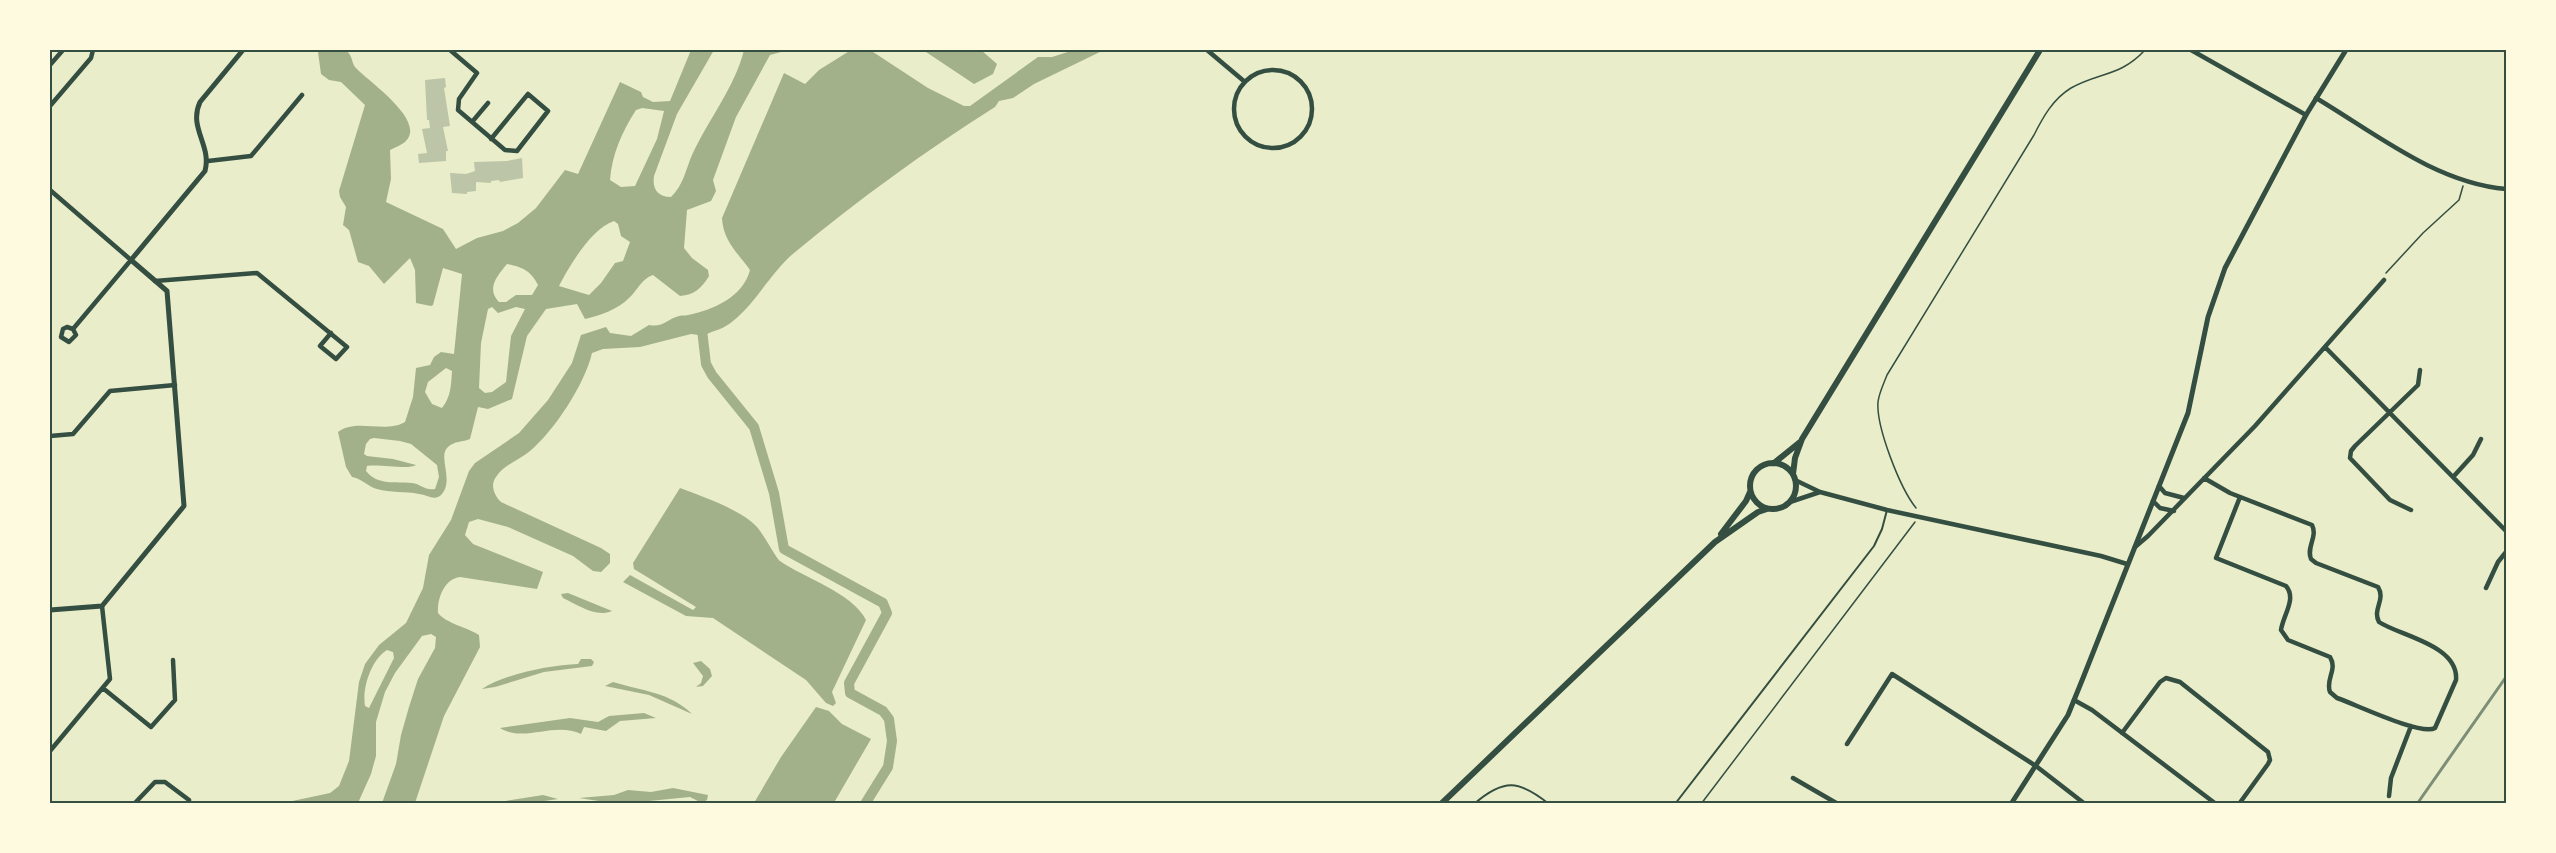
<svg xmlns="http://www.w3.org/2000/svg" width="2556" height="853" font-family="'Source Serif 4',serif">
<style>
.water{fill:#a3b18a;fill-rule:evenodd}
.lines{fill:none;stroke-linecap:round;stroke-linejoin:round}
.canal{stroke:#a3b18a;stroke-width:10}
.building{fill:#bcc5a7}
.path{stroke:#344e41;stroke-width:1.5}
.service{stroke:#344e41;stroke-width:2}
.minor{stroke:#344e41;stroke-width:4.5}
.tertiary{stroke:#344e41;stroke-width:5}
.secondary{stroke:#344e41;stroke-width:6}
.rail{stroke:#7c8e77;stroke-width:3}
.neatline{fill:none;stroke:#344e41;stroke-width:2}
</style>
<rect width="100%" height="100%" fill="#e9edc9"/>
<path class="water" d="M321 50C327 50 337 48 344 50 353 53 351 63 356 68 369 82 426 120 406 141 402 145 394 148 390 150L391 179 386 202 443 229 456 249 477 238 503 231 518 223 536 208 565 170 578 174 620 82 641 92 643 97 653 102 670 101 691 50H714L677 114 654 176C652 189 658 197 671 197 683 186 686 169 692 155 708 120 735 87 744 50H788L770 55 736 117 713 180 716 191 711 201 687 210 684 248 692 258 708 270 709 276C702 288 694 295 680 296L653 275C641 279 638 290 629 298 617 310 601 315 585 319L577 304 546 309 527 336 512 399 488 409 478 407 470 439C463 442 454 441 448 447 437 456 455 481 441 495 435 501 427 495 419 494 406 491 390 493 377 489 368 487 363 479 352 477L346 467 338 432C357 418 384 434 405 422L413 397 416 368 430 365 434 357 441 352 454 354 462 274 443 268 433 305 431 306 416 303 415 270 410 258 384 284 369 266 358 262 349 230 343 225 346 207 340 197 339 191 365 105 341 82 329 80 321 74 318 52ZM642 108 664 111 657 139 635 186 621 187 610 180C612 154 622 132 636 110ZM614 221 618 224 621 236 630 242 623 261 615 263 601 283 589 295 559 286C570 265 591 229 614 221ZM507 264C523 267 531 271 538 285L532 295H516L506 302H499C486 289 497 276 507 264ZM492 307 498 313 516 307 525 309 511 336 506 382 492 392 485 393 479 388 481 343 488 309ZM446 368 452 371C451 385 451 397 442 408L432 404 425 392 428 382ZM374 438 400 441 411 444 437 465 439 477 435 489C425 491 421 484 412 483 395 481 378 486 366 471L367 466C380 464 409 470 416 465L393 459 367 456 364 454 366 444 370 439Z
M851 50H870L928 88 964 106H970L1038 57H1052L1074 50H1104L1034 84 1013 98 999 101 995 107C925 151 858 200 794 253 771 272 756 303 733 321 724 329 715 330 705 335L704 348 699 335 691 334 640 347 603 349 592 353C585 384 554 431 530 451 520 460 503 465 496 477 490 485 494 495 501 502L601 548 610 554V563L601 572 593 571 573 556 508 527 478 519 469 522 465 535 473 544 543 572 537 589 460 577C444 579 437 599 438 613 447 624 467 627 479 635L480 647 444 716 415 803H382L396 764 401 735 409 707 418 679 435 648 436 637 431 634 422 636 395 673 385 692 376 722V756L371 774 358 803H283L330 793 339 786 349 761 359 682 365 664 379 645 406 623 423 588 429 555 451 520 469 471 475 463 519 433 548 400 572 363 581 335 606 327 610 333 631 336 649 325C663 328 667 319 679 316 682 315 685 316 688 315 713 310 743 297 750 270 738 253 723 241 722 218L784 73 805 84 819 70ZM387 650 393 652 394 658 369 708 365 706C362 688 371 660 387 650Z
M923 50H981L997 64 993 74 974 84Z
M680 488C701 496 742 510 757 527 764 535 776 558 780 561 804 578 853 593 866 620L832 692 836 703 833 706 826 703 806 680 713 618 686 616 623 582 630 575 693 610 696 607 634 569 633 563Z
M568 593 612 611C596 618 578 605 563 598L561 594Z
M581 659H591L594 662 592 666 544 672 495 687 482 689C505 674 550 665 578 664Z
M701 661 710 669 712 676 703 686 696 687 701 683 703 676 693 663Z
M613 682C642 691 670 692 692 714L649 695 605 686Z
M816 707 829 711 842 724 871 739 835 801 834 804 754 803 781 757Z
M644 713 656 718 620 721 606 731 584 727 581 734C555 721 524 743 500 728L570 718 598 722 609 716Z
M673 788 708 795 707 800 702 803 690 797 618 804 579 798 614 795 628 790 651 792Z
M543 795 558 799 531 803H493Z"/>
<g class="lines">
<path class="canal" d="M702 330 706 364 712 375 754 427 774 493 784 549 883 603 887 613 849 683 850 693 883 711 889 719 892 741 888 767 865 804"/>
</g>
<path class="building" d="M445 78 446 87 444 88 450 126 443 127 448 151H446V161L419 163 418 154 427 153 422 129 430 128 429 120H427L425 80Z
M522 158 523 178 500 182 499 180 491 181V183L476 182V191L467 192V194L452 193 450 173 466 174 475 171 474 162 507 161Z"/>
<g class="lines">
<path class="path" d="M2386 273 2423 233 2459 200 2463 186
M1916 508C1900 488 1876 427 1878 402 1879 393 1884 383 1887 375L2034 135C2043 117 2053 99 2071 88 2099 72 2120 77 2145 50
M1506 804H1517
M1701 804 1915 522"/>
<path class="service" d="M1474 804C1504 778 1519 780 1549 804
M1675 804 1874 546 1882 529 1887 510"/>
<path class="minor" d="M450 50 477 73 459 99 458 110 505 150 517 151 548 111 528 94 491 139
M1207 50 1245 82
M2191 50 2306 115
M50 65 63 50
M1234 109a39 39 0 1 1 78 0a39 39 0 1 1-78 0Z
M2316 98C2375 133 2436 183 2506 189
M50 106 91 58 93 50
M472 122 488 103
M208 161 251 156 302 95
M50 190 131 260 73 329 67 327 63 329 61 337 69 342 76 335 73 329
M155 281 257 273 347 347 336 359 320 346 331 333
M2325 347 2506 531
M50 436 73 434 110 391 175 385
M2454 476 2473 455 2481 439
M2204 478 2230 493 2312 525C2318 537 2306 547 2311 559L2316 563 2378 587C2386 600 2372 609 2379 622 2400 636 2459 645 2456 680L2435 728C2421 736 2355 704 2337 698L2330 692C2325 679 2338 670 2330 657L2288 640 2281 630C2283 615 2297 599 2286 586L2216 558 2240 497
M1795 480 1820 492 1887 510 2101 556 2127 564
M2159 486 2165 493 2184 498
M2153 501 2160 508 2174 511
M1790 502 1820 492
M2411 510 2390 500 2350 458 2351 451 2355 446 2418 385 2420 370
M2135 547 2148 536 2255 426 2384 280
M2486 588 2498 562 2506 552
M104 689 151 727 175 700 173 660
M2074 700 2092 710 2216 804
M2122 733 2160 682 2166 678 2180 682 2268 752 2270 760 2268 764 2239 804
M1847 744 1892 674 2036 766 2085 804
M50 751 110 679 102 606
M1793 778 1838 804
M2389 796 2391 778 2411 726
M50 803V804
M134 804 155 782H165L189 800"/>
<path class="tertiary" d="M50 610 102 606 184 506 167 291 131 260 205 171C212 145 188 128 200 102L243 50
M2011 804 2068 715 2083 678 2188 413 2208 317 2225 268 2306 115 2346 50"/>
<path class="secondary" d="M1750 486a23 23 0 1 1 46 0a23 23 0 1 1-46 0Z
M1774 463 1800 442
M1793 474 1795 458 1802 439 2040 50
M1721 534 1746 501 1750 492
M1441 804 1715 542 1758 512 1767 509"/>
<path class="rail" d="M2417 804 2506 677"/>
</g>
<rect width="2556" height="853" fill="none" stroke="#fefae0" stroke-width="102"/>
<rect x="51" y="51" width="2454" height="751" class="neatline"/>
</svg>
